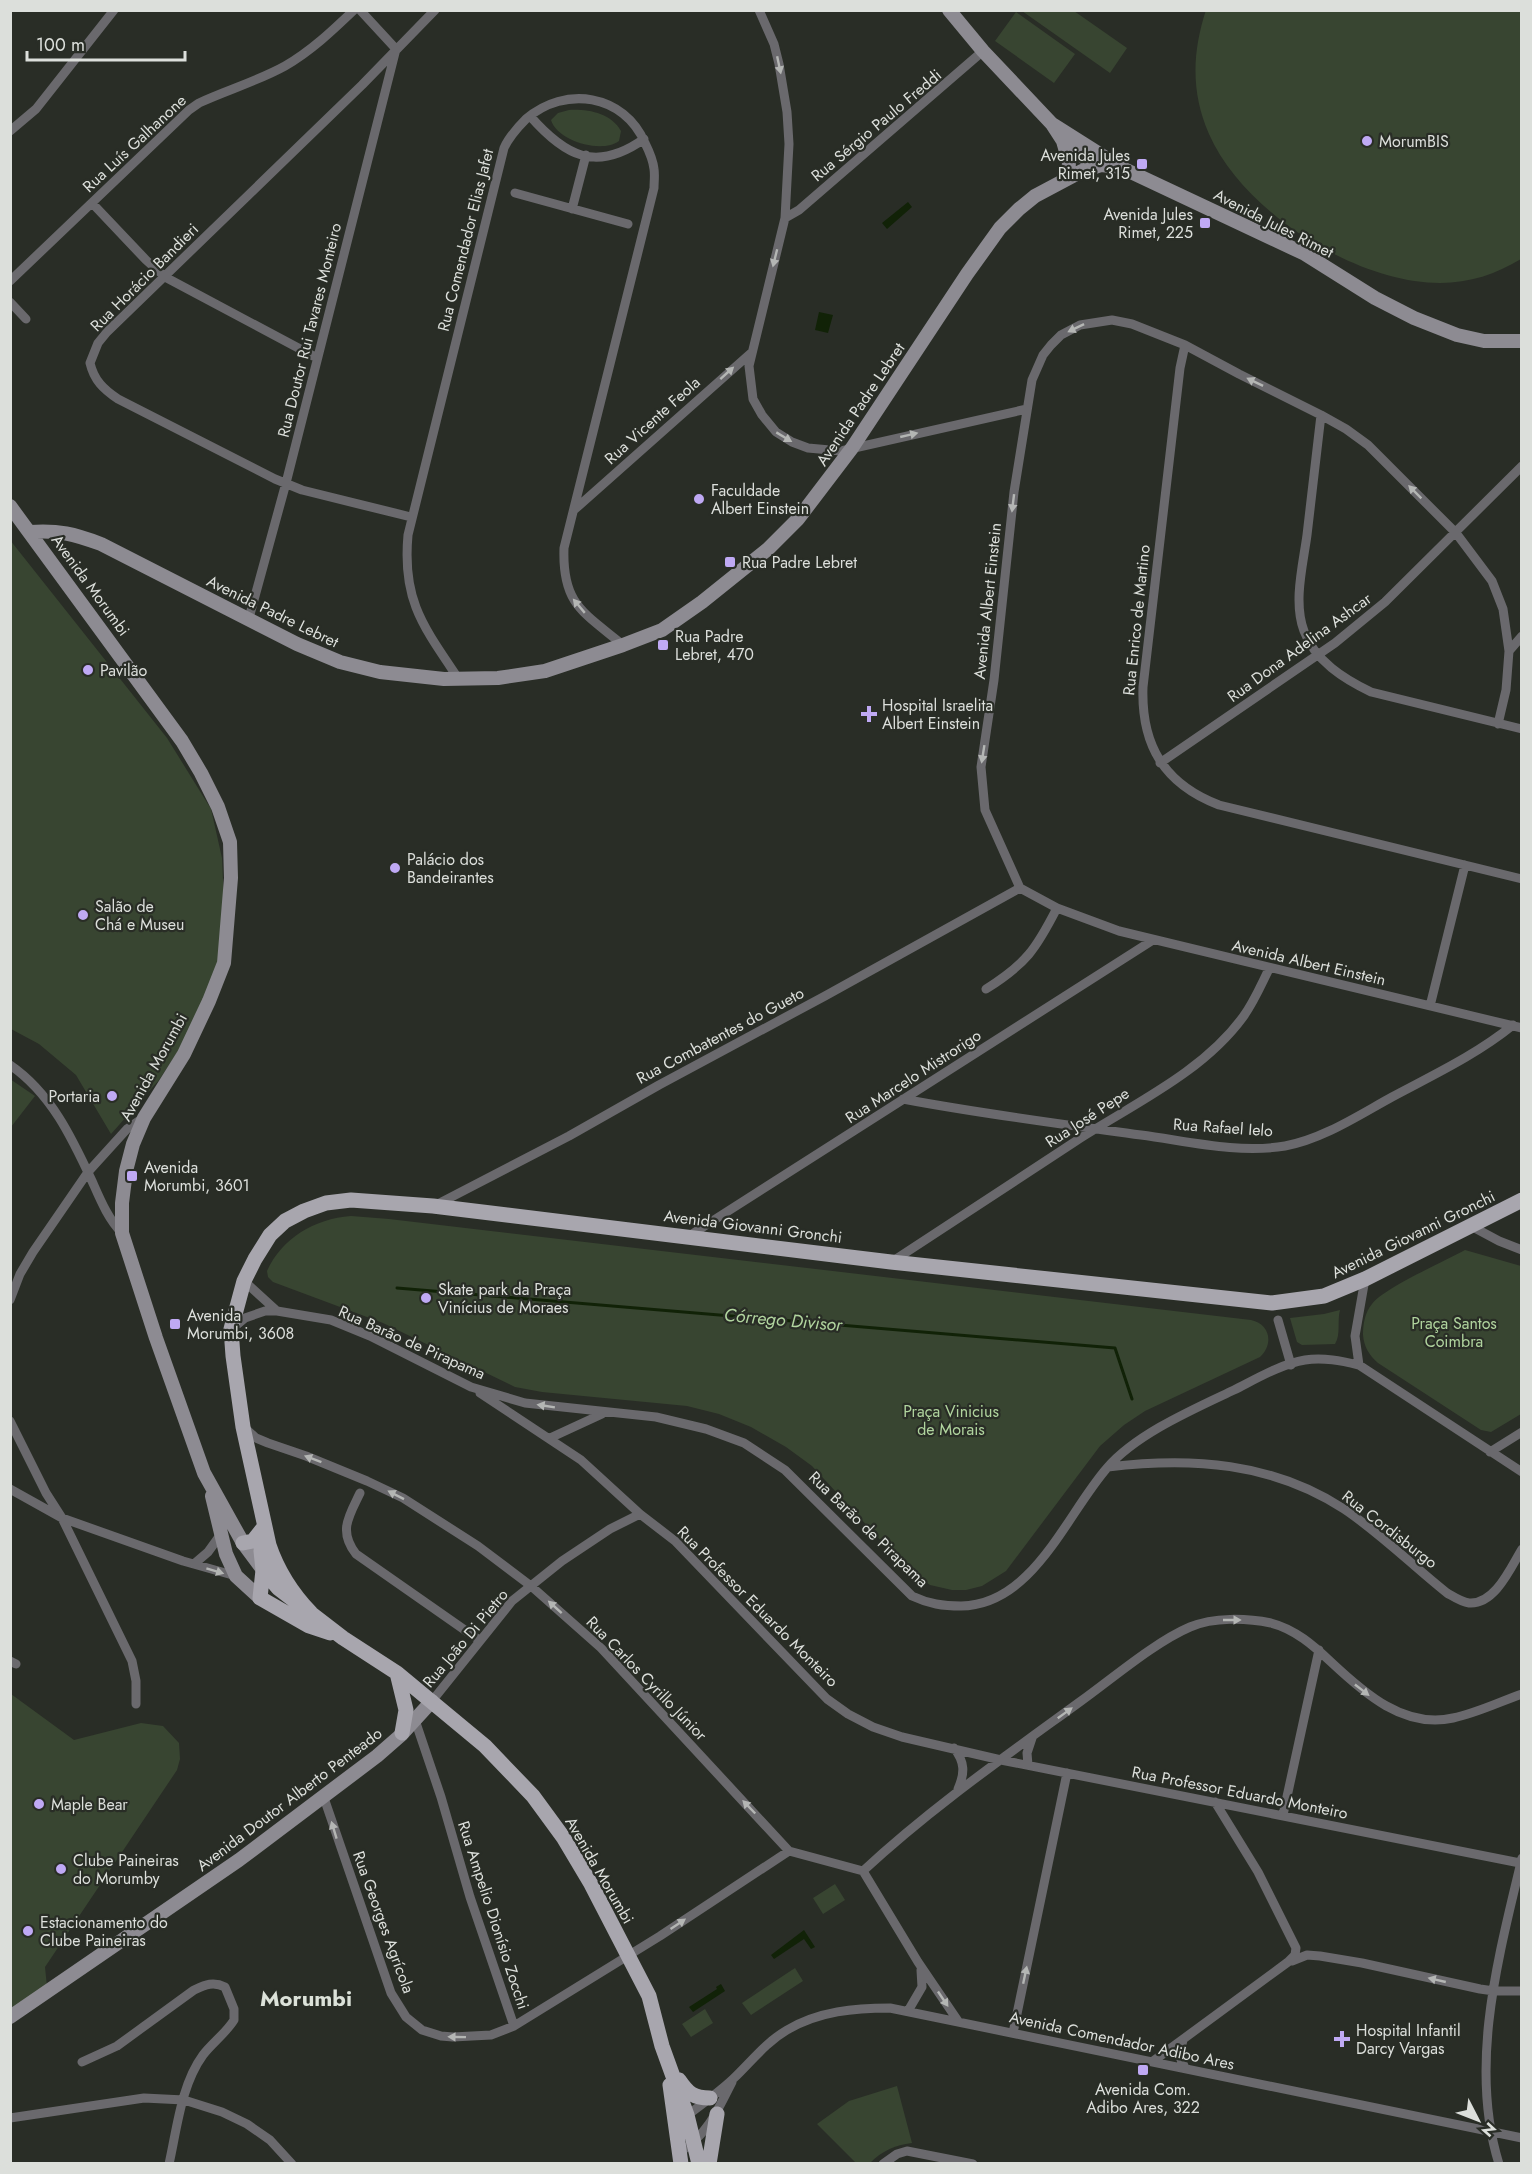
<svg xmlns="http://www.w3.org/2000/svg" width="1532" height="2174" font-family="Jost,sans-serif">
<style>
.green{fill:#384531}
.water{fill:#112207}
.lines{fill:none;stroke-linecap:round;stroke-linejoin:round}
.stream{stroke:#112207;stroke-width:3}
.street{stroke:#6a696d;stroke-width:9}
.secondary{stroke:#8d8b92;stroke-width:14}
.primary{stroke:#a8a6ae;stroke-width:15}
.oneway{fill:#b4b6b4}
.poi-dot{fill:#bfa9f4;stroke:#292d26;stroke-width:2}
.labels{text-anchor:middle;stroke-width:4.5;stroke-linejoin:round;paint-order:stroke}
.street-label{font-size:16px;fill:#dcdfdb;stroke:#292d26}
.poi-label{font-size:16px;fill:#dcdfdb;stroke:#292d26;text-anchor:start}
.park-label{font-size:16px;fill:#b0d49e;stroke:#292d26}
.water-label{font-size:18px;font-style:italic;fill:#b1d59f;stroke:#292d26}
.district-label{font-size:22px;font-weight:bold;fill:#dce2d9;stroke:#292d26}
</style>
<rect width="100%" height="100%" fill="#292d26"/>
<path class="green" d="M1206 10 1521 11V259C1496 274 1470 283 1440 283 1356 283 1243 212 1209 134 1191 93 1192 53 1206 10Z
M1022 11H1074L1127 48 1110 73Z
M1016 12 1075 54 1054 83 995 41Z
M569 110C588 109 611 113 621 131L619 141C602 154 557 141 551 120L558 113Z
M10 540 167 738 211 809 222 858 225 926 214 984 187 1037 159 1080 111 1134 76 1075 39 1044 11 1029Z
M10 1079 35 1096 11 1127H10Z
M351 1216 389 1219 1251 1320C1270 1324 1274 1344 1260 1357L1145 1411 1124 1425 1100 1446 1006 1571 982 1586 966 1590H952L930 1585 909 1571 812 1466 786 1447 751 1427 719 1414 687 1406 542 1392 515 1387 383 1323 273 1282 268 1277 267 1271C282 1238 314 1219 351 1216Z
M1465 1250 1521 1266V1414L1491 1432 1481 1430 1378 1363C1369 1355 1364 1347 1363 1335 1363 1324 1365 1312 1372 1304 1384 1288 1445 1261 1465 1250Z
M1340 1310C1337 1320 1341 1335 1335 1344L1302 1345 1297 1342 1290 1318 1324 1314Z
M11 1694 74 1740 141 1723 163 1726 179 1743 180 1759 177 1770 45 1967 47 1987 11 2011Z
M835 1884 845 1900 823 1914 813 1898Z
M795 1968 803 1981 751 2015 742 2003Z
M705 2009 713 2023 691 2037 682 2024Z
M897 2086 912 2143C895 2145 882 2151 870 2163H856L817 2124 849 2101Z"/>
<path class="water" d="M908 202 912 207 887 229 882 223Z
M819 312 833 315 828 333 815 330Z
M804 1930 815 1947 811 1949 804 1939 774 1959 771 1955Z
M721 1984 725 1991 693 2012 689 2007 717 1989 716 1987Z"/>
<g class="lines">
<path class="stream" d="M397 1288 1115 1348 1132 1399"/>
<path class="street" d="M759 10 774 44 779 64 787 112 789 144 785 218 749 366 753 399 762 415 776 432 792 442 808 448 841 451 1027 409
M530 116C565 156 596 173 644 139
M10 131 36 109 114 10
M515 193 628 224
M92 203 146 260 165 277 317 358
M572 209 586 155
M785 218 799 210 983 51
M10 281 189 110 199 103C227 90 258 81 285 66 311 51 332 31 354 10
M10 302 26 319
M1185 345 1180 368 1143 687C1141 745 1164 784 1219 805L1522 879
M1321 415C1316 455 1312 495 1307 535 1303 565 1293 602 1304 631 1315 661 1344 679 1371 692L1522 729
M574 510 751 353
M411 517 302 490 275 479 118 399C103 389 94 380 90 363L98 343 107 332 362 85 435 10
M249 618 286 483 396 49 360 10
M1509 651 1522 636
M458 678C423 626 402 600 408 535L504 148C509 137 517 128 526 119 565 85 624 94 645 143 649 151 653 160 654 169 655 175 654 182 654 188L564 548C562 604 583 612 623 645
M1498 724 1506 690 1509 651 1503 609 1492 581 1456 533 1368 445 1346 429 1321 415 1239 374 1185 345 1132 324 1112 320 1080 325 1061 335 1051 345 1043 355 1032 380 1014 492 994 680 981 767 985 810 1020 888 1057 908 1119 931 1522 1028
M1160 763 1335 643 1385 602 1522 466
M986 989C1026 964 1036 949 1057 908
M1430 1006 1465 865
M10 1065C51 1093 72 1138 92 1181 100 1199 108 1219 122 1233
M903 1099C982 1114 1061 1124 1141 1135 1187 1141 1238 1154 1285 1146 1323 1139 1359 1115 1392 1097 1433 1075 1476 1055 1513 1025
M434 1206 569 1136 659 1085 825 996 1020 888
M1471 1226 1499 1241 1522 1250
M689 1236 1153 940
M893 1261C954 1221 1015 1181 1076 1141 1133 1104 1202 1073 1243 1017 1254 1002 1261 985 1269 969
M244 1281 277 1311
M10 1300 20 1274 33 1252 88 1172 127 1129 143 1118
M1278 1320 1291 1365
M233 1328 245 1318 265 1311H277L331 1320 370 1336 471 1387 525 1403 656 1417 706 1429 744 1443 785 1470 912 1596C929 1604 943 1606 961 1606 1033 1605 1066 1515 1107 1468 1136 1434 1194 1409 1234 1390 1256 1379 1281 1364 1305 1360 1323 1357 1342 1361 1359 1365L1522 1472
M1359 1365 1355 1336 1365 1279
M480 1393 581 1460 640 1514 675 1541 827 1699 848 1714 873 1727 902 1737 1001 1760 1520 1863
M10 1421 46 1493 62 1518 132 1661 136 1681V1704
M244 1427 256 1438 268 1443 306 1456 367 1481 403 1498 478 1546 531 1586 601 1648 789 1851 863 1871 918 1962 958 2021
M550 1438 602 1414
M1490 1452 1522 1432
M1108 1467C1191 1457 1272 1462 1344 1509 1380 1533 1413 1566 1447 1593 1454 1597 1461 1602 1469 1603 1495 1605 1511 1567 1522 1549
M10 1489 62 1518 183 1561 236 1576
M360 1493C349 1516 338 1531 356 1554L479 1640
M194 1564 208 1552 221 1534
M10 1661 16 1664
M432 1701 512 1601 562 1561 610 1529 640 1514
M415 1720 441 1797 470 1897 514 2026 660 1936 789 1851
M954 1748C965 1762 965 1773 958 1789
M1028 1765 1027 1753 1032 1738
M323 1795 391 1993 406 2017 422 2030 441 2036 453 2037 491 2035 514 2026
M1283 1815 1319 1650
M863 1871C931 1808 1007 1755 1081 1701 1113 1678 1155 1642 1190 1627 1214 1617 1246 1618 1271 1623 1295 1629 1314 1646 1331 1662 1364 1693 1404 1729 1453 1718 1477 1713 1499 1702 1522 1694
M1292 1961 1307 1955 1320 1956 1362 1963 1480 1989 1494 1991H1522
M908 2011 922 1987 921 1970
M1013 2033 1067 1773
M1183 2040 1179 2055 1185 2068
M82 2062 117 2046 194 1990C205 1985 213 1981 225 1987L234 2009V2020C226 2033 212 2043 203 2055 181 2085 177 2129 169 2164
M1152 2062 1288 1962 1295 1955 1296 1948 1258 1872 1215 1802
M685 2117C701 2105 718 2093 733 2079 751 2062 765 2043 787 2030 819 2011 855 2008 890 2008L1522 2138
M10 2118 144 2098 184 2100 222 2112 247 2124 270 2140 292 2164
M680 2152C707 2135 718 2110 732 2082
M883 2164 897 2154 907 2151 973 2164
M1499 2164C1468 2065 1499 1955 1522 1858"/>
<path class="secondary" d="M949 10 983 51 1052 124 1063 141 1095 166
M1052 124 1120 167 1305 254 1375 298 1414 318 1457 335 1484 341H1522
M1063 141 1069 162 1068 177
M10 506 182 741 201 773 218 807 230 842 231 878 224 963 209 1001 184 1054 144 1118 133 1144 126 1171 122 1203V1233L156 1338 204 1473 243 1543 263 1570
M30 532C59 530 74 534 101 544L297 644 340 662 380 672 444 679 498 678 545 671 623 645 662 630 702 602 768 549 798 519 852 448 967 274 1000 228 1019 209 1035 196 1082 171 1101 165 1120 167
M212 1496 226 1554 236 1576 260 1598
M10 2017 239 1860 377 1756 401 1735 432 1701"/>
<path class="primary" d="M263 1536 261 1551 263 1570 260 1598 309 1626 330 1633
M243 1543 253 1541 264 1527
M263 1570 278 1588 343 1638 397 1673 485 1746 533 1796 563 1837 591 1884 649 1996 662 2046 687 2115 699 2164
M311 1613C292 1593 278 1572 269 1545L243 1427 233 1356 231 1329 244 1281 255 1259 270 1235 285 1221 304 1211 326 1203 351 1200 433 1206 891 1262 1272 1303 1324 1296 1365 1279 1522 1200
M397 1673 406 1710 402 1733
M679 2080C688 2093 693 2098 710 2098
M670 2085 681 2164
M709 2164 717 2114"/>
</g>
<defs><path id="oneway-solid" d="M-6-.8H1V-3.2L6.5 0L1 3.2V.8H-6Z" transform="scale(1.5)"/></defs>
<g class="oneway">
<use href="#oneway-solid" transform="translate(779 65) rotate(78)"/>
<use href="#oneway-solid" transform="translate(775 258) rotate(104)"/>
<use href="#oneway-solid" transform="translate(1076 328) rotate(154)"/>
<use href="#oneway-solid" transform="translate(727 373) rotate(-42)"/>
<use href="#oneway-solid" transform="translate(1255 382) rotate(-154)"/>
<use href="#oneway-solid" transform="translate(909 435) rotate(-13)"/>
<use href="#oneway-solid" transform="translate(784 437) rotate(31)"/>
<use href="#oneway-solid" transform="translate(1415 492) rotate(-135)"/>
<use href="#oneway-solid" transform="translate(1013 503) rotate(97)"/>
<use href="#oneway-solid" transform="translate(579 606) rotate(-130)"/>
<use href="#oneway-solid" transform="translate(983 754) rotate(99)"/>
<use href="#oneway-solid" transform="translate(546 1406) rotate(-171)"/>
<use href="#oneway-solid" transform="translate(313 1459) rotate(-159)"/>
<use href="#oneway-solid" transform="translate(396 1495) rotate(-153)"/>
<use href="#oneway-solid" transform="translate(215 1571) rotate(17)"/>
<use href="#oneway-solid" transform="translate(555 1607) rotate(-138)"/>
<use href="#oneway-solid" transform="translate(1232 1620)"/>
<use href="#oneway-solid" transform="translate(1362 1690) rotate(38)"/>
<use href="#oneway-solid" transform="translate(1065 1713) rotate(-36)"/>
<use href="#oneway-solid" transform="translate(749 1807) rotate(-134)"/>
<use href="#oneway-solid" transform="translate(334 1830) rotate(-107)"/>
<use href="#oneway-solid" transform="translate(678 1924) rotate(-34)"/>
<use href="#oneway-solid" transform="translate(1025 1975) rotate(-78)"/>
<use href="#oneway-solid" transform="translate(1437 1980) rotate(-167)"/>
<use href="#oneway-solid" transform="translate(943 1999) rotate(56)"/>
<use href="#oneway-solid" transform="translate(457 2037) rotate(-179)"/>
</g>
<g class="poi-dot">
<circle cx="1367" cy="141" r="6"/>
<rect x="1136" y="158" width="12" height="12" rx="3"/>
<rect x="1199" y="217" width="12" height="12" rx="3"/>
<circle cx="699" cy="499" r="6"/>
<rect x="724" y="556" width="12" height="12" rx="3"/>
<rect x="657" y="639" width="12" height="12" rx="3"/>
<circle cx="88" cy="670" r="6"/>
<path d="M866 705h6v6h6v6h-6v6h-6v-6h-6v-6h6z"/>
<circle cx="395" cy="868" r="6"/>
<circle cx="83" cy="915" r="6"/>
<circle cx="112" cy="1096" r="6"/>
<rect x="126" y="1170" width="12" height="12" rx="3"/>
<circle cx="426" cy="1298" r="6"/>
<rect x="169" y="1318" width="12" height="12" rx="3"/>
<circle cx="39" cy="1804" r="6"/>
<circle cx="61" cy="1869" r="6"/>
<circle cx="28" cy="1931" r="6"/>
<path d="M1339 2030h6v6h6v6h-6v6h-6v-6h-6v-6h6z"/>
<rect x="1137" y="2064" width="12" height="12" rx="3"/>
</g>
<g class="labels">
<g class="street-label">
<text transform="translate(876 125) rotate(-40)" y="6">Rua Sérgio Paulo Freddi</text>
<text transform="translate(134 143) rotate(-43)" y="6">Rua Luís Galhanone</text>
<text transform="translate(1274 223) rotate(27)" y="6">Avenida Jules Rimet</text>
<text transform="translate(465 240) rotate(-76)" y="6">Rua Comendador Elias Jafet</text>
<text transform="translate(144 277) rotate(-45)" y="6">Rua Horácio Bandieri</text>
<text transform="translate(309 330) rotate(-76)" y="6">Rua Doutor Rui Tavares Monteiro</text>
<text transform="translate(860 404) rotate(-56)" y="6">Avenida Padre Lebret</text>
<text transform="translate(652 420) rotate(-42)" y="6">Rua Vicente Feola</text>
<text transform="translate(91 585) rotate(54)" y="6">Avenida Morumbi</text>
<text transform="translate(987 601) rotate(-84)" y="6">Avenida Albert Einstein</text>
<text transform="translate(273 611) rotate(26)" y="6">Avenida Padre Lebret</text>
<text transform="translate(1136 620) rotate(-84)" y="6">Rua Enrico de Martino</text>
<text transform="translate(1299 647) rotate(-36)" y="6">Rua Dona Adelina Ashcar</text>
<text transform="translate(1309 962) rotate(13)" y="6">Avenida Albert Einstein</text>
<text transform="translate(720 1035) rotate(-28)" y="6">Rua Combatentes do Gueto</text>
<text transform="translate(153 1067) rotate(-61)" y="6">Avenida Morumbi</text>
<text transform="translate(913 1076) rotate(-33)" y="6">Rua Marcelo Mistrorigo</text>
<text transform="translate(1087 1117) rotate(-33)" y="6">Rua José Pepe</text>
<text transform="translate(1223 1127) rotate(4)" y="6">Rua Rafael Ielo</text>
<text transform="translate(753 1226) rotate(7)" y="6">Avenida Giovanni Gronchi</text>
<text transform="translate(1413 1234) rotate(-26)" y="6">Avenida Giovanni Gronchi</text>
<text transform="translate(412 1342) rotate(24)" y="6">Rua Barão de Pirapama</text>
<text transform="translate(869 1529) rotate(44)" y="6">Rua Barão de Pirapama</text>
<text transform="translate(1390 1529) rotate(38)" y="6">Rua Cordisburgo</text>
<text transform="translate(758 1606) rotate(45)" y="6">Rua Professor Eduardo Monteiro</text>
<text transform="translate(465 1638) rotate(-50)" y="6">Rua João Di Pietro</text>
<text transform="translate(647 1678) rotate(46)" y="6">Rua Carlos Cyrillo Júnior</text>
<text transform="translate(1240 1792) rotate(11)" y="6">Rua Professor Eduardo Monteiro</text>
<text transform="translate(289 1799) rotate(-37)" y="6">Avenida Doutor Alberto Penteado</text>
<text transform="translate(600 1870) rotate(60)" y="6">Avenida Morumbi</text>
<text transform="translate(494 1915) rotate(72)" y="6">Rua Ampelio Dionísio Zocchi</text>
<text transform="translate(384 1922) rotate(70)" y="6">Rua Georges Agrícola</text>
<text transform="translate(1122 2040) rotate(12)" y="6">Avenida Comendador Adibo Ares</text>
</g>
<g class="poi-label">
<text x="1379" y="147">MorumBIS</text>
<text x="1130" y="161" text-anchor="end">Avenida Jules<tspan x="1130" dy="18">Rimet, 315</tspan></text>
<text x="1193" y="220" text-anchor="end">Avenida Jules<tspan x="1193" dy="18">Rimet, 225</tspan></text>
<text x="711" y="496">Faculdade<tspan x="711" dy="18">Albert Einstein</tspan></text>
<text x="742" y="568">Rua Padre Lebret</text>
<text x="675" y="642">Rua Padre<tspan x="675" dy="18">Lebret, 470</tspan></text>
<text x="100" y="676">Pavilão</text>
<text x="882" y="711">Hospital Israelita<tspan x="882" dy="18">Albert Einstein</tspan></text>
<text x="407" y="865">Palácio dos<tspan x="407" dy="18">Bandeirantes</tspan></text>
<text x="95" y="912">Salão de<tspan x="95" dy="18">Chá e Museu</tspan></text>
<text x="100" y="1102" text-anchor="end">Portaria</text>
<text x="144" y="1173">Avenida<tspan x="144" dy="18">Morumbi, 3601</tspan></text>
<text x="438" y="1295">Skate park da Praça<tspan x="438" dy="18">Vinícius de Moraes</tspan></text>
<text x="187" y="1321">Avenida<tspan x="187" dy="18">Morumbi, 3608</tspan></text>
<text x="51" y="1810">Maple Bear</text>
<text x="73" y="1866">Clube Paineiras<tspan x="73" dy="18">do Morumby</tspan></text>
<text x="40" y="1928">Estacionamento do<tspan x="40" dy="18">Clube Paineiras</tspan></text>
<text x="1356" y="2036">Hospital Infantil<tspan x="1356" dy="18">Darcy Vargas</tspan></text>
<text x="1143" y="2095" text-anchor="middle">Avenida Com.<tspan x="1143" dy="18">Adibo Ares, 322</tspan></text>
</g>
<g class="park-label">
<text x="1454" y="1329">Praça Santos<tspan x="1454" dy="18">Coimbra</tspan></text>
<text x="951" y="1417">Praça Vinicius<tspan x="951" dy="18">de Morais</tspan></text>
</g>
<g class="water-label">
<text transform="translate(783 1320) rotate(5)" y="6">Córrego Divisor</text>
</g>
<g class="district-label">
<text x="306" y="2006">Morumbi</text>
</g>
</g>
<rect width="1532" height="2174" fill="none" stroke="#dcdfdb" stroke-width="24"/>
<g transform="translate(1478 2120) rotate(132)" stroke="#292d26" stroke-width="4.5" paint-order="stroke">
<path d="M0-4.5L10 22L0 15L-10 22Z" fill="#dcdfdb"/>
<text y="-9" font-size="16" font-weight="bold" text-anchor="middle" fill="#dcdfdb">N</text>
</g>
<path d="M27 51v9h158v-9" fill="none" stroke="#dcdfdb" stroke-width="3"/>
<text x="36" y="51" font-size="18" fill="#dcdfdb" stroke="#292d26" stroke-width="4.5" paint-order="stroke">100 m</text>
</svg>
